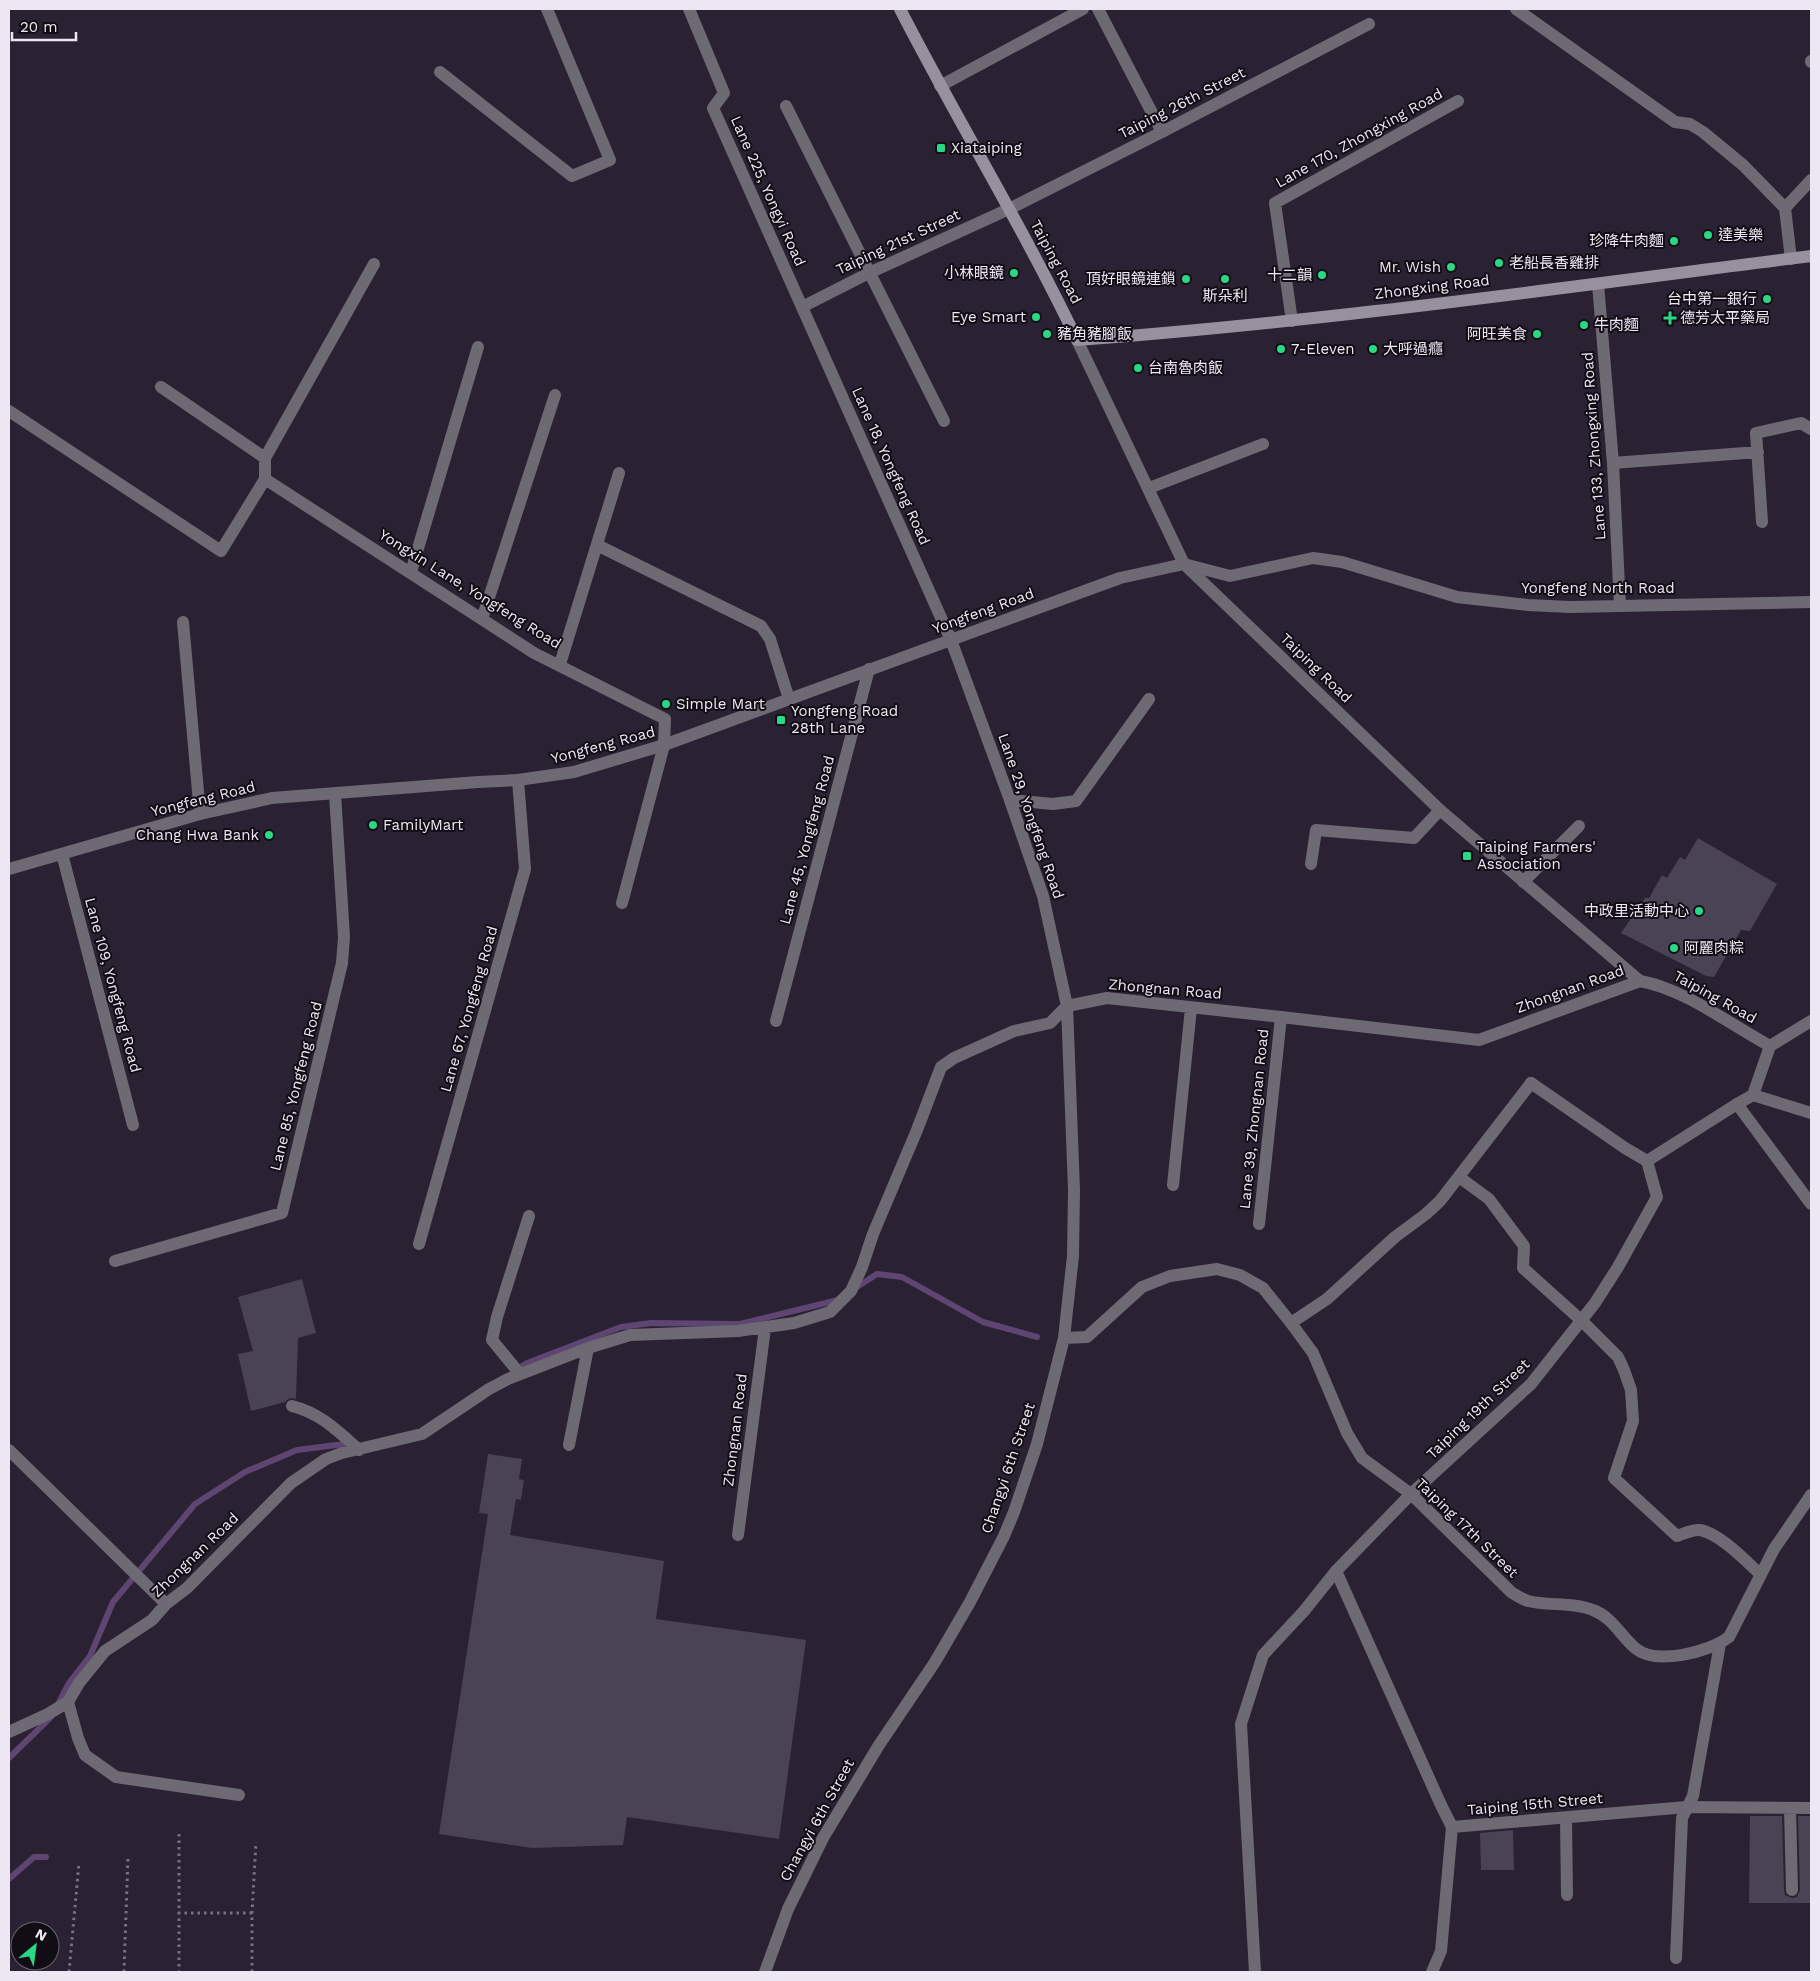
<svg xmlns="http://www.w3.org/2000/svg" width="1820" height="1981" font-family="'Work Sans','Noto Sans TC',sans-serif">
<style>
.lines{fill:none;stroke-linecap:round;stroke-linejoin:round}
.stream{stroke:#5f4571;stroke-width:6}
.building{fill:#4a4255}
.path{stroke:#797281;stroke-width:3;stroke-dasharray:2.5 4;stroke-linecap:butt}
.service{stroke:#6e6a73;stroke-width:12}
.minor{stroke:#6e6a73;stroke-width:12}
.tertiary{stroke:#6e6a73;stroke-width:12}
.secondary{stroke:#97919f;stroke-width:12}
.poi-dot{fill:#29d885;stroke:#110d15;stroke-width:2}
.labels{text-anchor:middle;stroke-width:4;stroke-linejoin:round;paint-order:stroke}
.street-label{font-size:15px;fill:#ede7f3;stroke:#110d15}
.poi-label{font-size:15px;fill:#ede7f3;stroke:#110d15;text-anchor:start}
</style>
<rect width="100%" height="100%" fill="#2a2233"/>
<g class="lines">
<path class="stream" d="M854 1289 877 1274 902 1277 983 1322 1037 1337
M515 1370 527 1363 621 1327 651 1323 740 1324 838 1300
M57 1706 69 1683 90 1656 113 1602 195 1504 245 1472 297 1450 352 1443
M9 1758 51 1717
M9 1879 34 1857H46"/>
</g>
<path class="building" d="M1698 838 1777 884 1750 931 1741 930 1714 977 1706 976 1621 933 1645 898H1649L1662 875 1667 878 1680 857 1685 860Z
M302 1279 316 1333 298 1338 296 1399 290 1398 285 1402 251 1411 238 1354 253 1351 238 1297Z
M488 1454 522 1459 519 1479 524 1480 521 1500 516 1499 510 1535 664 1561 656 1619 806 1640 779 1839 627 1817 623 1845 532 1848 439 1834 488 1514 479 1513Z
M1750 1816H1782L1784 1890 1785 1895 1792 1898 1797 1897 1800 1890 1798 1816H1811V1903H1749Z
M1513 1830 1514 1870H1481L1480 1833Z"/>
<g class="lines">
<path class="path" d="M179 1834V1972
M178 1913H252
M69 1972 79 1863
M124 1972 128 1856
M252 1972V1913L256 1842"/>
<path class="service" d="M689 9 724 93 713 108 802 307
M1098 9 1162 132 1369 24
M1516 9 1675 122 1690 124 1703 132 1743 165 1785 208
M1811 61V62
M440 72 572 176 610 160 547 9
M940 86 1083 9
M786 106 944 421
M1791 259 1785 208 1811 180
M1292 321 1275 203 1458 101
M9 411 221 551 265 479V458L161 387
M265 458 374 264
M1613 463 1758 452
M265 479 534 653 665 719 664 745 622 903
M1149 488 1263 444
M1762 522 1756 433 1801 423 1811 429
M597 545 761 626 770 639 789 699
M411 572 478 347
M482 619 555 395
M183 622 200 814
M560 664 619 473
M62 854 133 1125
M1311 864 1316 830 1414 838 1440 810
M1523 882 1579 826
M776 1021 869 669
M1531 1083 1625 1148 1647 1161
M1753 1095 1811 1113
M1459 1177 1489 1199 1524 1246 1523 1268 1582 1321 1618 1357 1624 1370 1631 1390 1633 1421 1614 1478 1677 1536C1683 1534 1693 1529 1700 1530 1719 1533 1746 1561 1760 1574
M1173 1185 1191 1008
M419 1244 525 869 518 780
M115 1261 282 1213 342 963 344 937 335 794
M1064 1338 1087 1337 1142 1287 1170 1276 1217 1269 1240 1275 1263 1288 1291 1323
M520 1374 492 1340 497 1317 529 1216
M292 1406C320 1413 338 1431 359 1450
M569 1445 588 1348
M9 1450 166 1604
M738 1535 765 1328
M1336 1571 1441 1805 1452 1827 1687 1807 1811 1808
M68 1702 78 1738 85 1755 116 1777 239 1795
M9 1732 48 1714 68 1702 79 1683 105 1651 152 1620 166 1604 187 1588 291 1483 326 1459 342 1453 422 1434 489 1389 508 1379 588 1348 630 1335 738 1331 794 1323 830 1312 851 1291 862 1267 873 1234 917 1130 941 1067 954 1058 1014 1031 1050 1023 1067 1006 1107 998 1281 1017
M1790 1808 1792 1890
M1566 1819 1567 1895
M765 1972 788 1909 823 1838 879 1745 935 1662 970 1602 1004 1536 1014 1512 1037 1444 1064 1338 1073 1256 1074 1190 1067 1006 1043 896 1010 800 1053 804 1076 801 1149 699
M1432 1972 1441 1951 1452 1827"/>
<path class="minor" d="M1598 284 1613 463 1620 606
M1184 564 1230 576 1313 558 1342 562 1457 597 1528 605 1570 607 1811 602
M1010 800 951 640 802 307 869 273 1009 209 1162 132
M1531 1083 1440 1201 1426 1214 1395 1237 1327 1299 1291 1323 1313 1353 1347 1433 1362 1458 1411 1494 1511 1592C1516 1595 1522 1599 1528 1601 1548 1606 1573 1602 1593 1610 1612 1617 1620 1635 1635 1648 1656 1666 1709 1652 1729 1637L1774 1549 1811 1495
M1259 1224 1281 1017 1479 1040 1640 981
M1676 1958 1682 1818 1693 1796 1720 1644
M1255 1972 1241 1724 1263 1655 1304 1611 1336 1571 1411 1494 1531 1384 1595 1303 1618 1267 1657 1197 1647 1161 1737 1104"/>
<path class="tertiary" d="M1077 340 1184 564 1440 810 1640 981C1685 989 1729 1024 1770 1046
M9 869 200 814 272 798 478 782 518 780 574 772 664 745 1120 578 1184 564
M1770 1046 1753 1095 1737 1104 1811 1204
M1770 1046 1811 1021"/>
<path class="secondary" d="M900 9C957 120 1023 227 1077 340 1323 322 1567 287 1811 256"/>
</g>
<g class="poi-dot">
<rect x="936" y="143" width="10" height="10" rx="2.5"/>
<circle cx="1708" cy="235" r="5"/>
<circle cx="1674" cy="241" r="5"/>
<circle cx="1499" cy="263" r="5"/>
<circle cx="1451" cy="267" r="5"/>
<circle cx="1014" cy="273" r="5"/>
<circle cx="1322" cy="275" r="5"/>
<circle cx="1186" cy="279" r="5"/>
<circle cx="1225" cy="279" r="5"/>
<circle cx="1767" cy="299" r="5"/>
<circle cx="1036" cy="317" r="5"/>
<path d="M1667.5 310.5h5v5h5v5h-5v5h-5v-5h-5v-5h5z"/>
<circle cx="1584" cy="325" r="5"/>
<circle cx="1047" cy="334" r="5"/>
<circle cx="1537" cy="334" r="5"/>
<circle cx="1281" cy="349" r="5"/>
<circle cx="1373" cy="349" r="5"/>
<circle cx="1138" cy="368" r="5"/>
<circle cx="666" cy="704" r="5"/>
<rect x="776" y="715" width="10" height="10" rx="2.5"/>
<circle cx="373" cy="825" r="5"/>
<circle cx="269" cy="835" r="5"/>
<rect x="1462" y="851" width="10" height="10" rx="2.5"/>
<circle cx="1699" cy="911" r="5"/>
<circle cx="1674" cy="948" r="5"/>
</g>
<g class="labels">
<g class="street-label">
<text transform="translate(1182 103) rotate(-27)" y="5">Taiping 26th Street</text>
<text transform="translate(1359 138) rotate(-29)" y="5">Lane 170, Zhongxing Road</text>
<text transform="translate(768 191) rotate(66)" y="5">Lane 225, Yongyi Road</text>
<text transform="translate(898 242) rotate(-25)" y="5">Taiping 21st Street</text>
<text transform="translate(1056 262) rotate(62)" y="5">Taiping Road</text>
<text transform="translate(1432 287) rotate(-7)" y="5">Zhongxing Road</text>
<text transform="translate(1594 446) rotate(-94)" y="5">Lane 133, Zhongxing Road</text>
<text transform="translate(891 466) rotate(66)" y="5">Lane 18, Yongfeng Road</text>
<text x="1598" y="593">Yongfeng North Road</text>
<text transform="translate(470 589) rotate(32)" y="5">Yongxin Lane, Yongfeng Road</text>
<text transform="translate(983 611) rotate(-20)" y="5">Yongfeng Road</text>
<text transform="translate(1316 668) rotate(44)" y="5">Taiping Road</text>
<text transform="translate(603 745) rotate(-15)" y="5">Yongfeng Road</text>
<text transform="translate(203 799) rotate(-14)" y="5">Yongfeng Road</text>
<text transform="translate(1031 816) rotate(71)" y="5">Lane 29, Yongfeng Road</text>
<text transform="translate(807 840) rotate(-75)" y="5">Lane 45, Yongfeng Road</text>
<text transform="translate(113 985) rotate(75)" y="5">Lane 109, Yongfeng Road</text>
<text transform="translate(1165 989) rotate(5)" y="5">Zhongnan Road</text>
<text transform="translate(1570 989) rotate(-20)" y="5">Zhongnan Road</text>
<text transform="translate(1715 997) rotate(29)" y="5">Taiping Road</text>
<text transform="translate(469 1009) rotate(-74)" y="5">Lane 67, Yongfeng Road</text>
<text transform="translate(296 1086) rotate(-76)" y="5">Lane 85, Yongfeng Road</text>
<text transform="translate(1254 1119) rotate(-84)" y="5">Lane 39, Zhongnan Road</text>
<text transform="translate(1478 1409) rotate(-44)" y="5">Taiping 19th Street</text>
<text transform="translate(735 1430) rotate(-83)" y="5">Zhongnan Road</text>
<text transform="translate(1008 1468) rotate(-71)" y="5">Changyi 6th Street</text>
<text transform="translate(1467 1528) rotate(44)" y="5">Taiping 17th Street</text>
<text transform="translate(195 1555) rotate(-44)" y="5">Zhongnan Road</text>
<text transform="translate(1535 1804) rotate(-5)" y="5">Taiping 15th Street</text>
<text transform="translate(817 1820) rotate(-61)" y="5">Changyi 6th Street</text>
</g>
<g class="poi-label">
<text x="951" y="153">Xiataiping</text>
<text x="1718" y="240">達美樂</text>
<text x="1664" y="246" text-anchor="end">珍降牛肉麵</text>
<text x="1509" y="268">老船長香雞排</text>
<text x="1441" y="272" text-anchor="end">Mr. Wish</text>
<text x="1004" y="278" text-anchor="end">小林眼鏡</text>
<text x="1312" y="280" text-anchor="end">十二韻</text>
<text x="1176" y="284" text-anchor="end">頂好眼鏡連鎖</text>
<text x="1225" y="301" text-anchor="middle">斯朵利</text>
<text x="1757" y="304" text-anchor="end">台中第一銀行</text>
<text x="1026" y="322" text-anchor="end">Eye Smart</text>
<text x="1680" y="323">德芳太平藥局</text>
<text x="1594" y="330">牛肉麵</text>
<text x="1057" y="339">豬角豬腳飯</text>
<text x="1527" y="339" text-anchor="end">阿旺美食</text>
<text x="1291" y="354">7-Eleven</text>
<text x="1383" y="354">大呼過癮</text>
<text x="1148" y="373">台南魯肉飯</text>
<text x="676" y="709">Simple Mart</text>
<text x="791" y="716">Yongfeng Road<tspan x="791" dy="17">28th Lane</tspan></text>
<text x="383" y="830">FamilyMart</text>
<text x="259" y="840" text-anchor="end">Chang Hwa Bank</text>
<text x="1477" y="852">Taiping Farmers'<tspan x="1477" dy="17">Association</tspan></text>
<text x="1689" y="916" text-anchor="end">中政里活動中心</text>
<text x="1684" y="953">阿麗肉粽</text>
</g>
</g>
<rect width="1820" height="1981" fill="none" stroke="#ede7f3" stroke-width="20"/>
<g transform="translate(35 1946) rotate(29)"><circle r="24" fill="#110d15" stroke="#69646e"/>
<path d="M0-4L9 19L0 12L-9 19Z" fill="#29d885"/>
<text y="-8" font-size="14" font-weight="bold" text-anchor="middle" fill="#ede7f3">N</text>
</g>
<path d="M12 32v8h64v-8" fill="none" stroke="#ede7f3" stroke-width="2.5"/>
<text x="20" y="32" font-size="15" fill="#ede7f3" stroke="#110d15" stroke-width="4" paint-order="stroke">20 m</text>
</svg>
